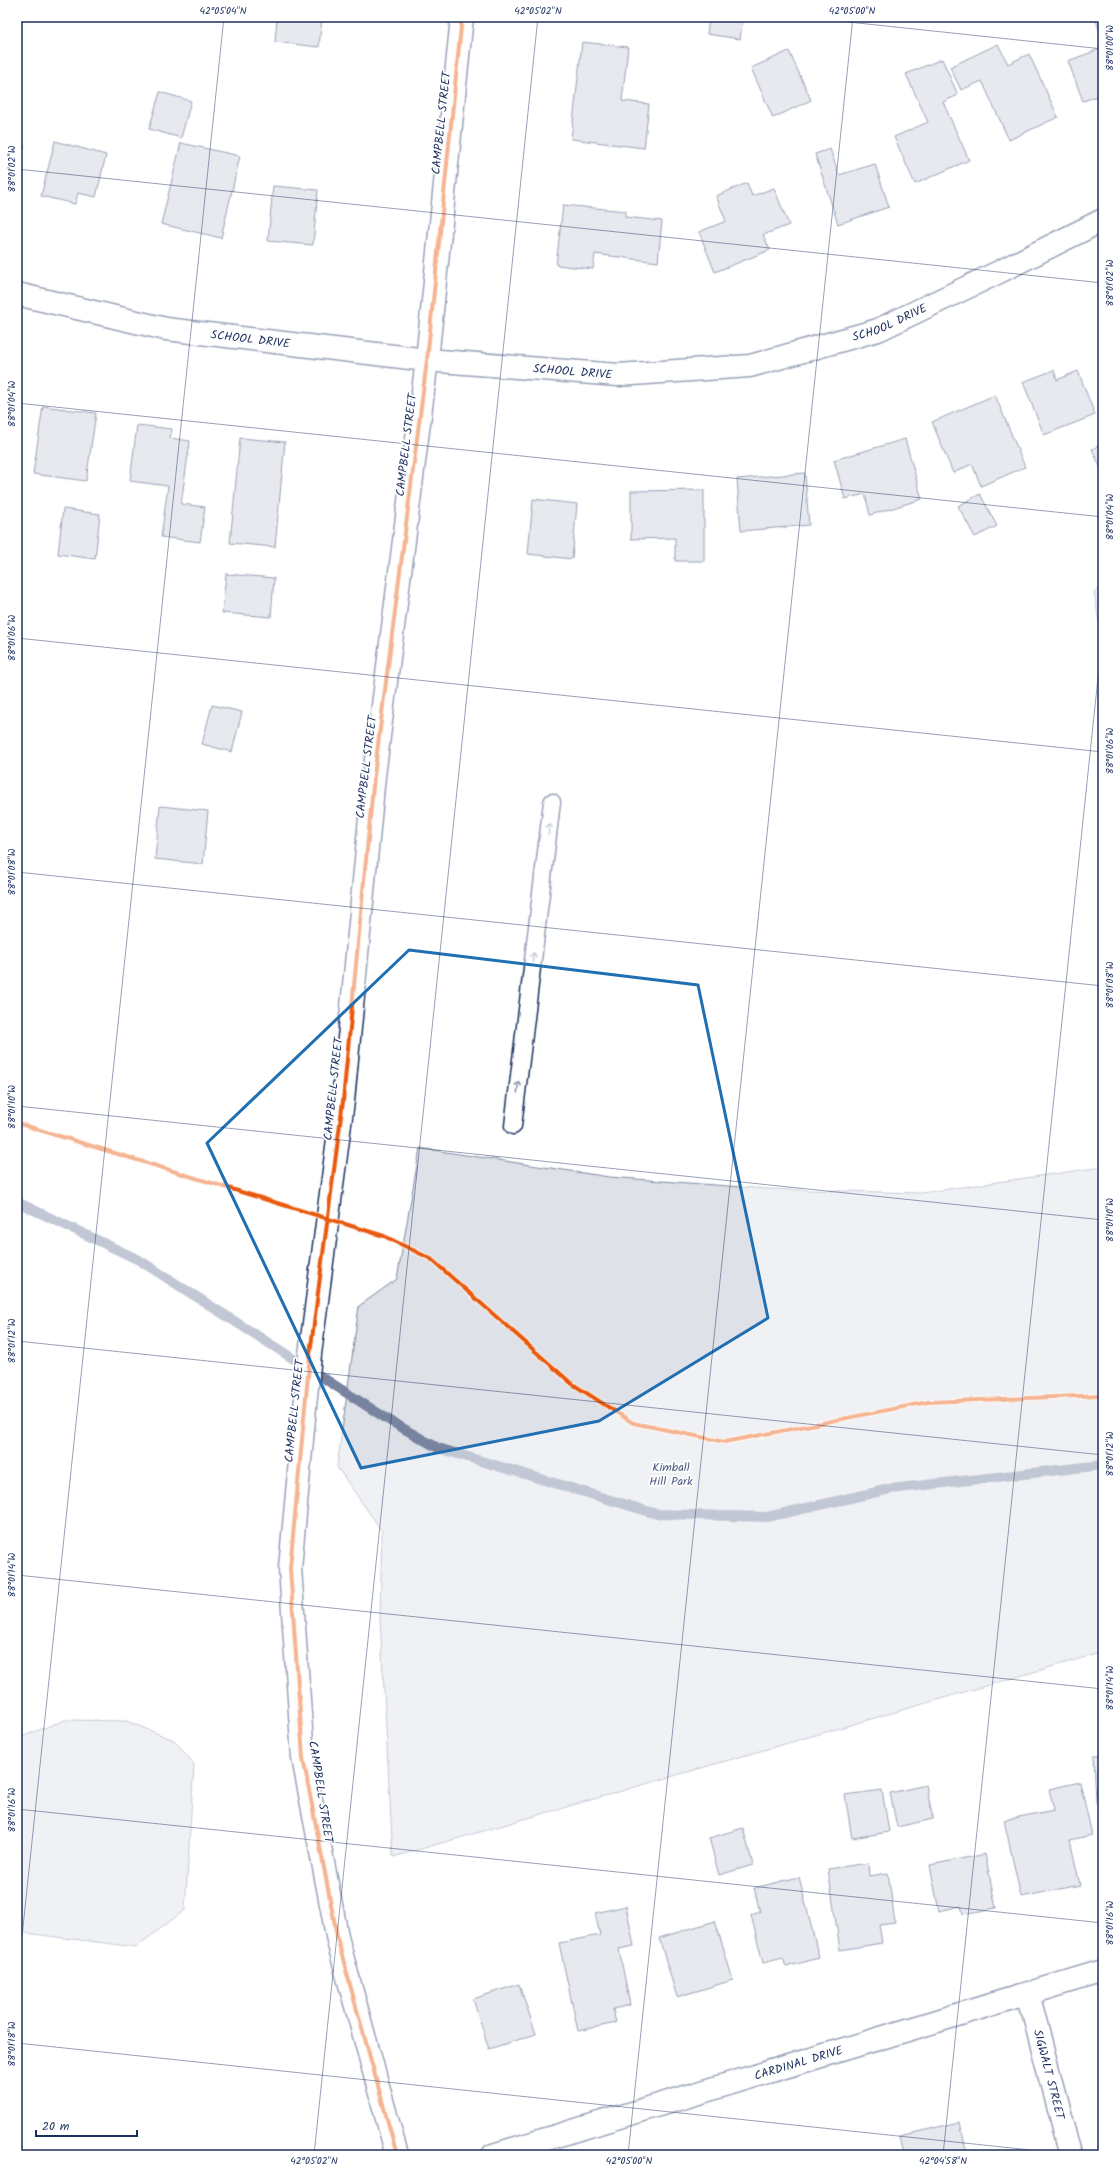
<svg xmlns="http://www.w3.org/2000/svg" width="1120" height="2172" font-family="Kalam,sans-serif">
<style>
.green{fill:#dee1e7;stroke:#7c88a2}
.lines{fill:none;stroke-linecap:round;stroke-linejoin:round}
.stream{stroke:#77839f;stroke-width:10}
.building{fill:#caceda;stroke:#1b2f5e}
.lane-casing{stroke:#1b2f5e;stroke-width:19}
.street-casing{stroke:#1b2f5e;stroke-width:25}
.lane{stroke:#fff;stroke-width:16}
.street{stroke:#fff;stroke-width:22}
.cycleway-casing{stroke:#fff;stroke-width:6}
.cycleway{stroke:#e8590c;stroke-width:4}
.oneway{stroke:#8d97ae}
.marked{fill:none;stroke:#1f6fb2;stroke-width:3;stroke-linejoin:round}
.ticks{fill:none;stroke:#1b2f5e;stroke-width:1;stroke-opacity:0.45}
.labels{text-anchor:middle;stroke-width:3.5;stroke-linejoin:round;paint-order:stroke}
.street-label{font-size:12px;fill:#1b2f5e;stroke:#fff}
.park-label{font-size:12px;fill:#4c5c80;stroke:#fff}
.neatline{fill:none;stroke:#1b2f5e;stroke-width:1.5}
.ticks-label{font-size:10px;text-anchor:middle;fill:#1b2f5e}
</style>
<rect width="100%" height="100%" fill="#fff"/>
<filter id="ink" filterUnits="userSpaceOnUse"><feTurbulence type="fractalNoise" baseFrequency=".025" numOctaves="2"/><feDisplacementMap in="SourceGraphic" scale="8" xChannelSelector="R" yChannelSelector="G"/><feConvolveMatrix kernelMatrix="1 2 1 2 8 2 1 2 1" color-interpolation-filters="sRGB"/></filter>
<g filter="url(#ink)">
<path class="green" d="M1103 588V646L1094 592Z
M420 1148 609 1177 767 1189 920 1193 1103 1167V1652L393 1857 380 1617 382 1531 337 1467 359 1306 397 1279Z
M65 1720 126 1721 174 1740 194 1764 185 1910 136 1947 17 1932V1743L21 1737Z"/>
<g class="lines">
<path class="stream" d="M17 1202 139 1260 392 1422 438 1448 657 1514 767 1517 890 1489 1103 1465"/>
</g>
<path class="building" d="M277 17H322L319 47 275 42Z
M709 17H743L740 39 707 34Z
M1095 17H1103V29L1099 30Z
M582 42 628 47 622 101 649 104 644 148 571 139Z
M998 44 1008 64 1029 54 1058 117 1009 140 982 81 961 90 950 67Z
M1103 48V94L1083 101 1068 61Z
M789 51 811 100 773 118 751 68Z
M942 59 958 95 943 102 969 160 915 184 894 137 928 122 906 74Z
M160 92 191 101 181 138 149 129Z
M55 141 106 155 96 197 78 193 75 204 41 196Z
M17 143 25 146 17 166Z
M181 143 240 156 221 238 161 224Z
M830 149 839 175 875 164 889 207 838 224 815 154Z
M747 183 752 196 774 188 789 225 763 235 770 250 715 272 699 232 726 221 716 196Z
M273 186 318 190 313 245 268 241Z
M563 205 626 211 625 217 662 221 658 262 595 254 593 269 556 265Z
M1054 370 1057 380 1078 371 1095 415 1044 435 1023 382Z
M995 395 1025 467 981 486 972 464 953 473 932 422Z
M43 406 96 413 86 481 33 474Z
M137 425 172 429 170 438 190 441 181 504 205 507 200 542 161 537 168 486 130 481Z
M240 438 285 442 275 547 230 543Z
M905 439 922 499 870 515 865 494 845 499 834 460Z
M1103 444V473L1092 449Z
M805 473 809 525 741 531 737 479Z
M704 490V561H675V538L631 539V491Z
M980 494 997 526 975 537 958 506Z
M533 499 577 504 572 559 528 554Z
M63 509 100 514 95 559 58 554Z
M226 574 274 578 271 617 222 613Z
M212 705 242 712 232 752 202 744Z
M160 806 208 811 203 864 155 859Z
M1094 1755H1103V1803H1096Z
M1080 1782 1092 1835 1070 1840 1080 1885 1021 1897 1004 1820 1054 1810 1049 1789Z
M926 1785 933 1819 897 1827 890 1793Z
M882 1790 889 1832 852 1838 845 1795Z
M743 1828 753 1865 719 1875 709 1838Z
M985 1854 996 1908 963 1914 961 1906 939 1911 930 1865Z
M868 1863 869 1876 888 1873 895 1923 879 1925 882 1943 840 1950 828 1869Z
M799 1877 819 1958 786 1967 783 1958 763 1963 751 1915 760 1912 754 1888Z
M626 1906 634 1946 619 1949 630 2005 613 2009 616 2023 578 2031 559 1943 600 1935 595 1913Z
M715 1921 733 1980 677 1997 659 1938Z
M519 1984 536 2034 489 2049 473 1999Z
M960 2122 967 2155H904L900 2136Z"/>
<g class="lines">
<g class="lane-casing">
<path id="lane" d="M513 1126 552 802"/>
</g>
<g class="street-casing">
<g id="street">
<path id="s1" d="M17 294 166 329 427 360 618 375 750 366 878 330 999 272 1103 220"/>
<path id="s2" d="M1028 1993 1070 2155"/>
<path d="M397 2155 338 1941 303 1758 290 1568 310 1354 343 1101 374 776 427 360 462 17"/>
<path id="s3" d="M493 2155 1103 1971"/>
</g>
</g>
<use href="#lane" class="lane"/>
<use href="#street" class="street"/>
<g class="cycleway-casing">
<path id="cycleway" d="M17 1123 384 1236 431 1259 571 1383 633 1423 725 1442 928 1402 1103 1395
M397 2155 338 1941 303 1758 290 1568 310 1354 343 1101 374 776 427 360 462 17"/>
</g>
<use href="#cycleway" class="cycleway"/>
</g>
<defs><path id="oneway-shaft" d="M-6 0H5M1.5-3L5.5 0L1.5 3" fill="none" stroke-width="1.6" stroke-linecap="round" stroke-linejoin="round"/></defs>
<g class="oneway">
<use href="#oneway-shaft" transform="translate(549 829) rotate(-83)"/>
<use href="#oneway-shaft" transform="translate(533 958) rotate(-83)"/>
<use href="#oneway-shaft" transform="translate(518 1087) rotate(-83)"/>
</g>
</g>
<path d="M0 0H1120V2172H0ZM409 950 698 985 768 1318 599 1421 361 1468 207 1143Z" fill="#fff" fill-opacity=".55" fill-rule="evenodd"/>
<path class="marked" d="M409 950 698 985 768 1318 599 1421 361 1468 207 1143Z"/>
<path class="ticks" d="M801 17 1103 49M17 169 1103 283M17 403 1103 517M17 638 1103 752M17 872 1103 986M17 1106 1103 1220M17 1341 1103 1455M17 1575 1103 1689M17 1809 1103 1923M17 1984 224 17M17 2043 1078 2155M314 2155 538 17M628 2155 853 17M943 2155 1103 630"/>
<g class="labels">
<g class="street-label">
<text transform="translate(441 123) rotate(-84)" y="4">CAMPBELL STREET</text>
<text dy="4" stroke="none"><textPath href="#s1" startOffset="886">SCHOOL DRIVE</textPath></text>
<text dy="4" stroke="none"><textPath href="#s1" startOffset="238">SCHOOL DRIVE</textPath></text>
<text dy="4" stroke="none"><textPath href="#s1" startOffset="562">SCHOOL DRIVE</textPath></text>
<text transform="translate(406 445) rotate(-83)" y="4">CAMPBELL STREET</text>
<text transform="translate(366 767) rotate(-83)" y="4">CAMPBELL STREET</text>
<text transform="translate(333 1089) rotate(-84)" y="4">CAMPBELL STREET</text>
<text transform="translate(294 1411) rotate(-84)" y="4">CAMPBELL STREET</text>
<text transform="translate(321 1792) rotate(81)" y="4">CAMPBELL STREET</text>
<text dy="4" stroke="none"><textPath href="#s3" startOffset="319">CARDINAL DRIVE</textPath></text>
<text dy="4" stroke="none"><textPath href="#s2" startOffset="84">SIGWALT STREET</textPath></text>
</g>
<g class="park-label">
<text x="671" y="1471">Kimball<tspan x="671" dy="14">Hill Park</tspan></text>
</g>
</g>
<rect width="1120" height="2172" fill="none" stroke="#fff" stroke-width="44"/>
<path d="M36 2130v6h101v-6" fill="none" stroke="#1b2f5e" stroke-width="2"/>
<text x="42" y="2130" font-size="12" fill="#1b2f5e" stroke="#ffffff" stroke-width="3" paint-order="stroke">20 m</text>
<rect x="22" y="22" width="1076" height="2128" class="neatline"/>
<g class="ticks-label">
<text x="223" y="14">42°05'04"N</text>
<text x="538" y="14">42°05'02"N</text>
<text x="852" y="14">42°05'00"N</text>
<text transform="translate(1109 48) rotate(-90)" y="4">88°01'00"W</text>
<text transform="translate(11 169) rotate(-90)" y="4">88°01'02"W</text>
<text transform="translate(1109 283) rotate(-90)" y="4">88°01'02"W</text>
<text transform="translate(11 404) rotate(-90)" y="4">88°01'04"W</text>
<text transform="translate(1109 517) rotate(-90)" y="4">88°01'04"W</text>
<text transform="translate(11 638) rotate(-90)" y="4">88°01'06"W</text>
<text transform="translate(1109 751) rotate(-90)" y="4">88°01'06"W</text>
<text transform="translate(11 872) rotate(-90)" y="4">88°01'08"W</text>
<text transform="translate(1109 985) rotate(-90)" y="4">88°01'08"W</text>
<text transform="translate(11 1107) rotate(-90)" y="4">88°01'10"W</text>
<text transform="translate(1109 1220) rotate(-90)" y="4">88°01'10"W</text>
<text transform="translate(11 1341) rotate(-90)" y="4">88°01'12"W</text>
<text transform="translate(1109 1454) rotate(-90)" y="4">88°01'12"W</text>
<text transform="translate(11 1575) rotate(-90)" y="4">88°01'14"W</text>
<text transform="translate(1109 1688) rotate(-90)" y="4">88°01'14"W</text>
<text transform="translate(11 1810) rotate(-90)" y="4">88°01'16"W</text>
<text transform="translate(1109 1923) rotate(-90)" y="4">88°01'16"W</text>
<text transform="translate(11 2044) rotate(-90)" y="4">88°01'18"W</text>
<text x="314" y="2164">42°05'02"N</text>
<text x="629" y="2164">42°05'00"N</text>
<text x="943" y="2164">42°04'58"N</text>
</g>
</svg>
